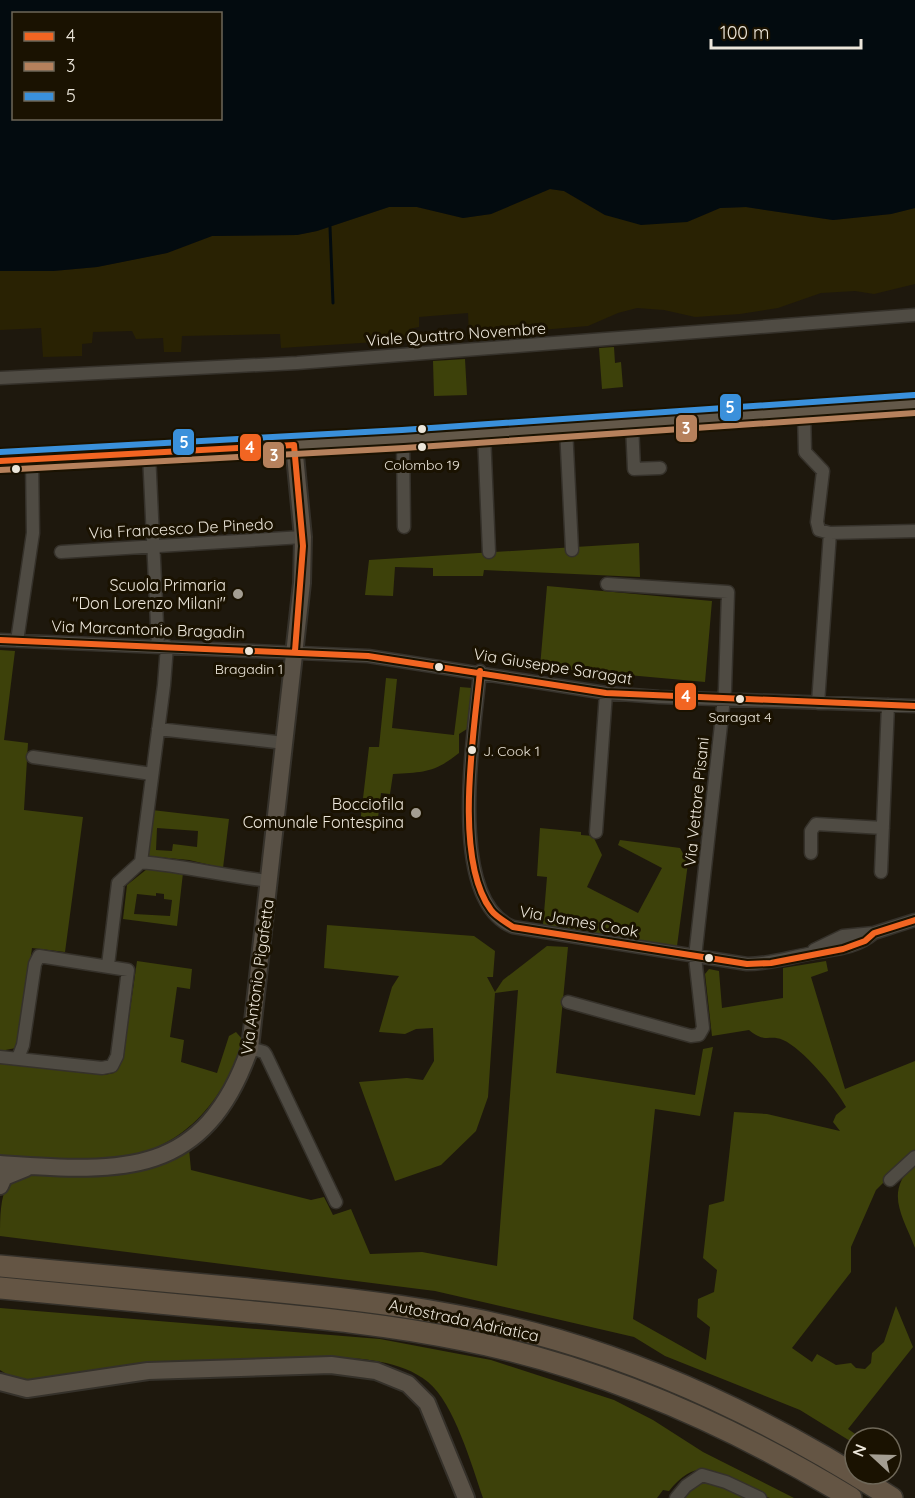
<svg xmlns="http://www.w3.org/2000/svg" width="915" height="1498" font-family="Quicksand,sans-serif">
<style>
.green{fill:#3d410a;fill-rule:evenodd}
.sand{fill:#292203}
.water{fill:#030b0f;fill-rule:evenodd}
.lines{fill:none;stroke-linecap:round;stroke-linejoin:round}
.stream{stroke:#030b0f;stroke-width:3}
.street-casing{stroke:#35312a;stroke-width:15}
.secondary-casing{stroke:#35312a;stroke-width:20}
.primary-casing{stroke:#35312a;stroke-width:21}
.highway-casing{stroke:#35312a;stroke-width:24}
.street{stroke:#4f4b43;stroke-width:12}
.secondary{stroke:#595146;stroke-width:16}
.primary{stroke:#635849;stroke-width:18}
.highway{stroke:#645544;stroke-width:21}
.bus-1-casing{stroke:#1a1201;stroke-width:10}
.bus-2-casing{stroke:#1a1201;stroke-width:10}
.bus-3-casing{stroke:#1a1201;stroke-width:10}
.bus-1{stroke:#f26522;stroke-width:6}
.bus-2{stroke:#b6815c;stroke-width:6}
.bus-3{stroke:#3a90db;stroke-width:6}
.bus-dot{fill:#ece6da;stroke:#1a1201;stroke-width:2}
.poi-dot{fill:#a49e92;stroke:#1a1201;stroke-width:2}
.labels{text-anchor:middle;stroke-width:6;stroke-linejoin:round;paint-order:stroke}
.bus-label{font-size:14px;fill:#ece6da;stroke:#1a1201}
.street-label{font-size:16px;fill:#ece6da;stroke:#1a1201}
.poi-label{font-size:16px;fill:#ece6da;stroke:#1a1201;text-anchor:end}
.line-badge{stroke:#1a1201;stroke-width:2}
.badge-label{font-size:16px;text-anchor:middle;font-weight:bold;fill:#fff}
</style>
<rect width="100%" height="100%" fill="#1e180d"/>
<path class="green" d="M614 347 615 363 621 362 623 387 602 389 599 348Z
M465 359 467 395 434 396 433 361Z
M639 543 640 577 484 570 483 576H433V568L395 567 393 596 365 595 369 560Z
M547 586 712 601 705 682 540 667Z
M0 650 15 651 4 740 28 743 24 810 83 817 65 952 32 948 19 1041 16 1048 0 1051Z
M386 678 397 679 392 728 454 735 460 687 472 688 467 729 459 734V753C434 773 424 772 393 774L390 794 381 793 377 826 360 824 369 747H379Z
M152 810 229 819 223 868 189 860 147 856ZM157 828 198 831 197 847 173 844 172 851 156 850Z
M540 828 581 832V835L593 836 602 855 587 887 638 913 662 868 618 845 620 840 680 848 688 863 677 946 543 925 547 877 537 876Z
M147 869 183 873 177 926 123 919 127 885ZM156 893 164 894V899L172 900 170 916 134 914 137 894 156 896Z
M327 925 474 936 495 951 493 977H487L495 992 503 980 547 946 568 947 556 1073 695 1095 703 1049 713 1047 700 1116 655 1109 633 1319 706 1360 710 1327 697 1317 698 1299 714 1292 717 1270 703 1258 709 1205 724 1201 734 1112 767 1114 840 1131 833 1122 836 1115 846 1107C836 1088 802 1048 783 1040 769 1034 766 1044 749 1030L712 1036 705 974 709 969 719 971 722 1008 783 998V968L826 961 828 971 811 977 845 1089 915 1061V1151L876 1190 851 1247V1272L792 1348 812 1362 817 1354 836 1365 851 1363 856 1368 865 1369 871 1363 872 1353 884 1342 896 1306 913 1347 848 1429 861 1438H855V1444L800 1410 665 1356 634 1337 435 1291 0 1236C0 1218 0 1197 8 1184 23 1167 64 1176 83 1177 122 1177 154 1164 189 1149L191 1170 311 1200 324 1197 333 1215 351 1209 370 1254 422 1252 497 1266 518 990 495 993 488 1097 476 1131 441 1165 395 1181 359 1082 407 1078 423 1080 434 1061 433 1028 416 1029 405 1034 379 1032 392 987 399 976 324 968Z
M137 961 192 969 190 989 177 987 170 1037 184 1040 181 1062 217 1073 229 1036 236 1032 243 1040C222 1108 176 1156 102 1160 68 1162 33 1158 0 1157V1063L104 1075 114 1073 123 1059Z
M915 1163V1248C902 1214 884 1192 915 1163Z
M0 1308 380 1339 491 1360 614 1400 653 1420 703 1452 794 1498C787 1498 777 1498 770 1498 730 1487 706 1444 669 1491L663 1490 657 1498H483C472 1466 454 1403 428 1382 401 1360 360 1358 327 1357L38 1380 13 1378 0 1370Z
M706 1481 720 1484 749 1498H684L692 1489Z"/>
<path class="sand" d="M550 189 564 191 605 215 687 222 720 208 746 207 833 220 891 214 915 208V284L874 294 855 291 821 293 778 308 740 314 695 317 664 310 637 308 618 313 588 326 469 336 468 313 419 317V327L409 329V340L296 347 281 348 280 334 182 336 181 352H164L163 338 136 339 132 331 93 332 92 343 82 344V356L43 357 41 328 0 330V271H53L97 267 167 253 212 236 297 235 317 231 389 207H417L463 218 491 214Z"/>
<path class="water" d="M0 0H915V208L891 214 833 220 746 207 720 208 687 222 641 225 605 215 564 191 550 189 491 214 463 218 417 207H389L317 231 297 235 212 236 167 253 97 267 53 271H0ZM14 14H220V118H14Z"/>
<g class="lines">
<path class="stream" d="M330 227 333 303"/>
<g class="street-casing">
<path id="street" d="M0 378 297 363 915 315
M804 412 805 452 823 471 817 522 819 530 830 533 915 531
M632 424 634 469 660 468
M566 428 572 550
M484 434 489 552
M403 439 404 527
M149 453 158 646
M61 552 303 537
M0 640 368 656 606 693 659 697 915 706
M17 641 33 533 32 460
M480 671C475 731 445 900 513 927L747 964C769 964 787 958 808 954 832 949 854 950 874 933
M818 703 830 533
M158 729 285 743
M33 757 152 774
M596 832 606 693
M811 853V831L816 824 883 828
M141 862 164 685 167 646
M141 862C184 866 226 876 269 881
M881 872 888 705
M814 950 843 936 874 933 915 920
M108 965 118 883 141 862
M568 1002 691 1036 699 1035 703 1028 695 957 725 689 728 592 607 584
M250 1048 264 1052 266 1055 336 1202
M0 1057 102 1068 112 1066 117 1056 128 970 39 956 35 964 23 1045 18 1058
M890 1180 915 1157
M676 1498 686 1486 702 1475 726 1482 760 1498"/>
</g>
<g class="secondary-casing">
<path id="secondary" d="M0 1164C120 1172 204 1180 250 1048L302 583 303 537 294 445
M0 1186 4 1177 26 1168
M0 1382 27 1389 148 1371 331 1365 376 1371 408 1384 427 1403 466 1498"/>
</g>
<g class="primary-casing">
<path id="primary" d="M0 461 403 439 915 404"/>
</g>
<g class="highway-casing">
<path id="highway" d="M0 1266C79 1273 159 1281 238 1288 346 1298 453 1309 558 1340 677 1375 788 1431 892 1498
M0 1288C81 1296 162 1304 243 1311 317 1318 391 1325 463 1340 601 1367 731 1425 851 1498"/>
</g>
<use href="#street" class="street"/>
<use href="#secondary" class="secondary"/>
<use href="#primary" class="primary"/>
<use href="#highway" class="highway"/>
<g class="bus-1-casing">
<path id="bus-1" d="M0 461 294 445 303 546 295 651
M0 640 368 656 606 693 915 706
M480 671C474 732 453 859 491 910 496 917 506 922 513 927L747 964 771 963 843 949 865 941 874 933 915 920"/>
</g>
<g class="bus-2-casing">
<path id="bus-2" d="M0 470 404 448 915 413"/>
</g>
<g class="bus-3-casing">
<path id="bus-3" d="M0 452 402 430 914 395"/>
</g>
<use href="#bus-1" class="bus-1"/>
<use href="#bus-2" class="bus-2"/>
<use href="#bus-3" class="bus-3"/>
</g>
<g class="bus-dot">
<circle cx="422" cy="429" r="5"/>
<circle cx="422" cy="447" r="5"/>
<circle cx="16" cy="469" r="5"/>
<circle cx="249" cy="651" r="5"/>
<circle cx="439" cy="667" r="5"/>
<circle cx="740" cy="699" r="5"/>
<circle cx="472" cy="750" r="5"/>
<circle cx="709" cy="958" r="5"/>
</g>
<g class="poi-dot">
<circle cx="238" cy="594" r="6"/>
<circle cx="416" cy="813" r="6"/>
</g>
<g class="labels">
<g class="bus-label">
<text x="422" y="470">Colombo 19</text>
<text x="249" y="674">Bragadin 1</text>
<text x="740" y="722">Saragat 4</text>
<text x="483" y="756" text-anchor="start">J. Cook 1</text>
</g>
<g class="street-label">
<text transform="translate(456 334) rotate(-4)" y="6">Viale Quattro Novembre</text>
<text transform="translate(181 528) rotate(-3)" y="6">Via Francesco De Pinedo</text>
<text transform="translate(148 629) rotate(2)" y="6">Via Marcantonio Bragadin</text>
<text transform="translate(553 666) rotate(9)" y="6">Via Giuseppe Saragat</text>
<text transform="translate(696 802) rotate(-84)" y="6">Via Vettore Pisani</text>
<text transform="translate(579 921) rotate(10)" y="6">Via James Cook</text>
<text transform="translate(257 977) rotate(-82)" y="6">Via Antonio Pigafetta</text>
<text transform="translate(464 1320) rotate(12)" y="6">Autostrada Adriatica</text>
</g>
<g class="poi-label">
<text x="226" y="591">Scuola Primaria<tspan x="226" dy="18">"Don Lorenzo Milani"</tspan></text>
<text x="404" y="810">Bocciofila<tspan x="404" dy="18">Comunale Fontespina</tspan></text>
</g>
</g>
<g class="line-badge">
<rect x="719" y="393" width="23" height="29" rx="6" fill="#3a90db"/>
<rect x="675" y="414" width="23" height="29" rx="6" fill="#b6815c"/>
<rect x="172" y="428" width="23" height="28" rx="6" fill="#3a90db"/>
<rect x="239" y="433" width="23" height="29" rx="6" fill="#f26522"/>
<rect x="262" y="441" width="23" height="28" rx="6" fill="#b6815c"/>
<rect x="674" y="682" width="23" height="29" rx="6" fill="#f26522"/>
</g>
<g class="badge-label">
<text x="730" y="413">5</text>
<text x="686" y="434">3</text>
<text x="184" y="448">5</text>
<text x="250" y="453">4</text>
<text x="274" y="461">3</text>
<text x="686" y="702">4</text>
</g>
<rect x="12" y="12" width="210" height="108" fill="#1a1201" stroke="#6e6758" stroke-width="1.5"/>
<rect x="24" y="32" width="30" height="9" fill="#f26522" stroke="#6e6758" stroke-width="1.5"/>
<text x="66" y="42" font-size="18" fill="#ece6da">4</text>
<rect x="24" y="62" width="30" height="9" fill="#b6815c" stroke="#6e6758" stroke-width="1.5"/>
<text x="66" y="72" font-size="18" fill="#ece6da">3</text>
<rect x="24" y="92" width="30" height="9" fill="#3a90db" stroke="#6e6758" stroke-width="1.5"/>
<text x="66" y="102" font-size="18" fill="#ece6da">5</text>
<g transform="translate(873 1456) rotate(292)"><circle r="28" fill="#1a1201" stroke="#6e6758" stroke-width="1.5"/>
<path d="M0-4.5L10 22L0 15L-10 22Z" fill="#a49e92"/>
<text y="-9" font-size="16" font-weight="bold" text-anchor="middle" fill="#ece6da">N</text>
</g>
<path d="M711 39v9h150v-9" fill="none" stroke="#ece6da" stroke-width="3"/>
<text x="720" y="39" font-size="18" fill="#ece6da" stroke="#1a1201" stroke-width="4.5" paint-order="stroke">100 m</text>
</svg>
